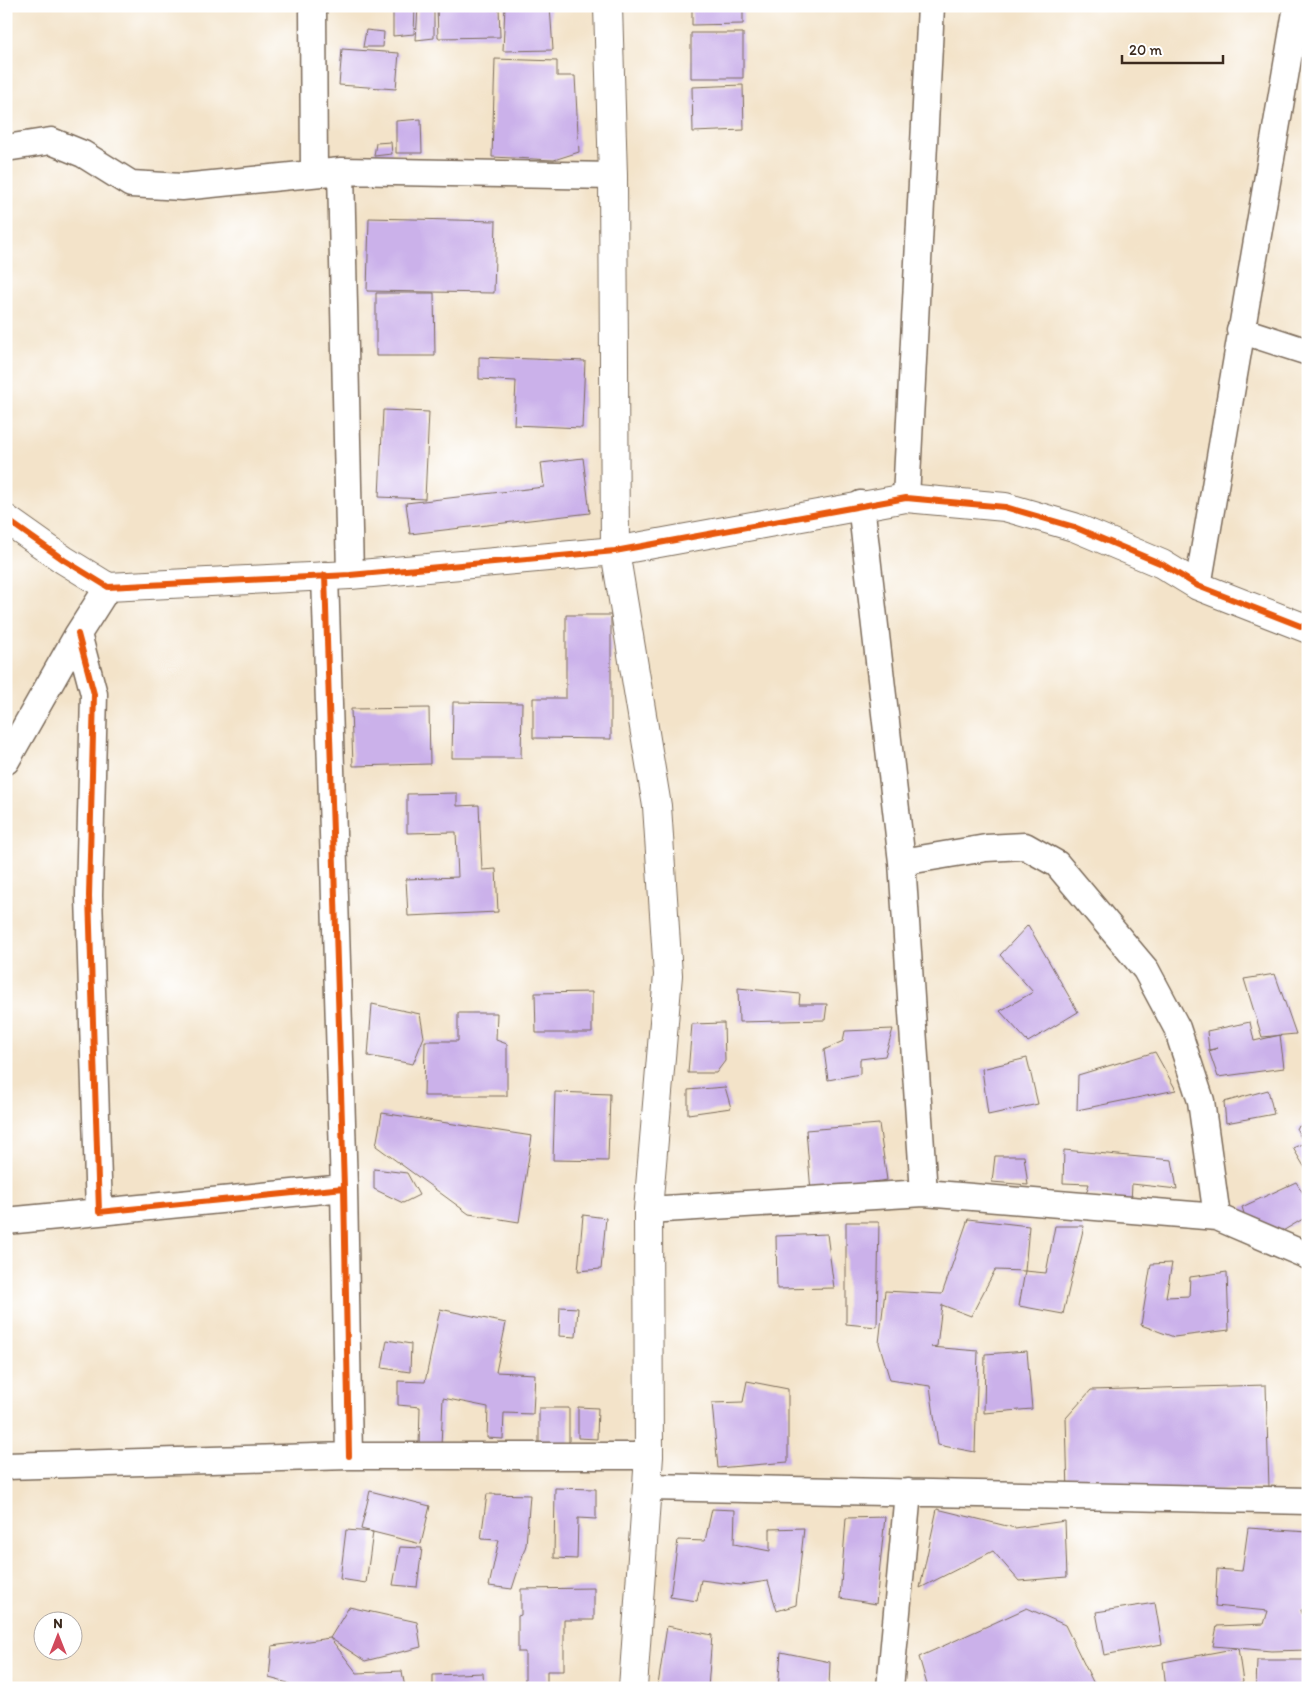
<svg xmlns="http://www.w3.org/2000/svg" width="1314" height="1694" font-family="Itim,sans-serif">
<style>
.building{fill:#cbb1ea}
.lines{fill:none;stroke-linecap:round;stroke-linejoin:round}
.minor-casing{stroke:#7b6b5a;stroke-width:29}
.tertiary-casing{stroke:#7b6b5a;stroke-width:30}
.secondary-casing{stroke:#7b6b5a;stroke-width:30}
.minor{stroke:#fff;stroke-width:26}
.tertiary{stroke:#fff;stroke-width:28}
.secondary{stroke:#fff;stroke-width:28}
.cycleway-casing{stroke:#fff;stroke-width:9}
.cycleway{stroke:#e8590c;stroke-width:6}
</style>
<rect width="100%" height="100%" fill="#fff"/>
<filter id="ink" filterUnits="userSpaceOnUse"><feTurbulence type="fractalNoise" baseFrequency=".02" numOctaves="2"/><feDisplacementMap in="SourceGraphic" scale="10" xChannelSelector="R" yChannelSelector="G"/><feConvolveMatrix kernelMatrix="1 2 1 2 8 2 1 2 1" color-interpolation-filters="sRGB"/></filter>
<filter id="wash" filterUnits="userSpaceOnUse"><feTurbulence type="fractalNoise" baseFrequency=".0096" numOctaves="4" result="noise"/><feDisplacementMap in="SourceGraphic" scale="20" xChannelSelector="R" yChannelSelector="G"/><feGaussianBlur stdDeviation="1.12" result="paint"/><feColorMatrix in="noise" values="0 0 0 0 0 0 0 0 0 0 0 0 0 0 0 0 0 1.4 0 .05"/><feComposite in="paint" operator="in"/></filter>
<g filter="url(#wash)">
<rect width="100%" height="100%" fill="#f3e3c9"/>
<g id="blocks">
<path class="building" d="M393 6 415 8 414 34 393 36Z
M418 6H434V38L416 40Z
M437 6H499L500 37 438 38Z
M505 6H550L553 50 503 51Z
M692 6H743V24L692 25Z
M366 30 384 32 383 47H363Z
M691 33H743V78H691Z
M342 49 399 53 396 89 339 85Z
M495 59 557 61V76H575L579 152 554 160 492 157Z
M743 85 744 130 693 132 692 87Z
M421 119 422 153H396V121Z
M391 142 392 154 374 156 376 143Z
M369 218 496 221 494 293 367 291Z
M376 293H434L435 356H376Z
M479 357 585 361 582 428 514 425 516 381 479 379Z
M383 410 429 412 425 499 379 497Z
M583 458 590 513 410 534 406 503 544 487 541 463Z
M566 615H611V739L533 738V698H566Z
M453 702 522 703 521 758H452Z
M429 708 430 764 353 766 351 709Z
M457 793V806L479 805 482 870 496 869 498 912 408 916 406 879 458 877 456 832 407 833V794Z
M1028 925 1078 1012 1028 1042 1000 1011 1033 992 1000 955Z
M1275 974 1296 1034 1262 1037 1244 979Z
M738 988 800 994 799 1004H827L825 1020 739 1022Z
M592 992V1033H536L535 993Z
M372 1004 420 1014 424 1037 413 1064 368 1056Z
M458 1013H497L496 1040 507 1044V1096H424L425 1041H458Z
M1250 1022 1254 1041 1280 1035 1284 1068 1218 1077 1209 1051 1218 1048 1209 1050 1207 1031Z
M724 1023 725 1061 716 1073H688L692 1024Z
M893 1029 885 1056 860 1059V1074L828 1080 824 1050 843 1041 845 1031Z
M1155 1052 1176 1090 1077 1110 1078 1075Z
M1027 1058 1038 1104 988 1115 982 1069Z
M725 1087 731 1108 688 1114V1090Z
M1268 1090 1274 1114 1226 1123 1224 1102Z
M555 1092 610 1094 608 1161 553 1160Z
M382 1113 532 1136 519 1222 469 1214 376 1146Z
M1308 1122V1173L1293 1148 1304 1143 1296 1128Z
M879 1124 887 1180 811 1192 806 1130Z
M1064 1150 1172 1160 1177 1189 1132 1184 1131 1202 1086 1194 1089 1184 1063 1183Z
M995 1156H1024L1028 1185 992 1182Z
M374 1169 407 1173 419 1195 403 1203 374 1189Z
M1296 1182 1308 1201V1216L1281 1232 1247 1223 1242 1207Z
M583 1215 606 1218 601 1269 578 1271Z
M968 1219 1029 1226 1025 1271 1046 1273 1055 1226H1084L1063 1314 1019 1306 1025 1271 995 1270 971 1316 942 1305 937 1346 931 1347 978 1351 975 1452 938 1445 930 1386 890 1380 879 1343 885 1291 942 1294Z
M846 1222H879L877 1327 846 1324Z
M827 1234 834 1288 777 1289 776 1236Z
M1172 1263 1166 1297 1189 1296 1190 1277 1227 1272 1229 1330 1174 1337 1141 1325 1151 1264Z
M560 1307 578 1308 576 1337 559 1336Z
M440 1309 506 1323 496 1372 535 1374 533 1414 504 1413 503 1439 487 1438 488 1407 443 1398 441 1447 419 1446 420 1407 398 1405V1381L425 1382Z
M387 1340 411 1344 410 1372 382 1368Z
M1027 1351 1032 1409 984 1413 985 1354Z
M747 1381 788 1389V1462L718 1468 712 1403 743 1402Z
M1266 1385 1269 1488 1068 1495 1066 1418 1091 1390Z
M578 1407 598 1408 597 1439 578 1438Z
M539 1408H569V1450H539Z
M555 1488 596 1489V1519L578 1518 577 1559 554 1558Z
M370 1491 430 1506 421 1544 373 1532 366 1583 340 1579 346 1530 373 1532 361 1529Z
M487 1494 530 1495 526 1545 512 1589 489 1586 499 1540 481 1539Z
M712 1509 735 1510 734 1544 770 1551V1529L804 1528 796 1605 777 1611 768 1581 740 1585 701 1580 697 1601 670 1597 678 1540 705 1541Z
M937 1509 1015 1528 1065 1521 1067 1577 1019 1581 993 1551 920 1588Z
M885 1517 876 1604 840 1598 846 1518Z
M1248 1528 1308 1532V1609L1301 1610 1305 1622H1308V1650L1271 1651 1238 1648 1243 1682 1221 1688H1166L1163 1662 1238 1648 1213 1646 1217 1626 1264 1624 1268 1611 1215 1606 1217 1569 1242 1571Z
M400 1547 422 1548 417 1587 393 1585Z
M594 1588V1620H564V1671H547V1687H525V1652H518V1616L521 1615V1589Z
M1155 1603 1162 1644 1104 1655 1096 1612Z
M349 1607 417 1622 421 1647 365 1661 330 1638Z
M1027 1608 1065 1625 1096 1688H928L919 1657Z
M667 1626 712 1635 708 1688H669L658 1685Z
M330 1638 357 1673 402 1671 405 1688H292L288 1683 269 1678 272 1646Z
M781 1652 830 1662 829 1688H778Z
M1257 1660H1308V1688H1256Z
M483 1673 484 1688H433V1675Z"/>
</g>
</g>
<g filter="url(#ink)">
<use href="#blocks" fill-opacity="0" stroke="#7b6b5a" stroke-width="1"/>
<g class="lines">
<g class="minor-casing">
<path id="minor" d="M313 6 314 173
M6 148 51 141 83 154 131 184 182 187 341 171 613 176
M341 171 350 575
M1240 330 1308 352
M906 498 931 6
M861 504 902 862 924 1193
M325 575 344 1188 349 1456
M1198 586 1297 6
M78 634 94 694 89 896 99 1212 344 1188
M6 761 78 634 108 587
M902 862 986 848 1025 846 1057 864 1146 970 1177 1028 1201 1101 1217 1217
M648 1210 924 1193 1217 1217 1308 1256
M6 1221 99 1212
M6 1466 349 1456H649
M648 1487 1308 1501
M890 1688 908 1492"/>
</g>
<g class="tertiary-casing">
<path id="tertiary" d="M6 519 64 560 108 587 350 575 615 551 906 498 1005 507 1074 527 1162 564 1198 586 1308 629"/>
</g>
<g class="secondary-casing">
<path id="secondary" d="M608 6 613 176 615 551 657 806 668 975 648 1210 649 1456 633 1688"/>
</g>
<use href="#minor" class="minor"/>
<use href="#tertiary" class="tertiary"/>
<use href="#secondary" class="secondary"/>
<g class="cycleway-casing">
<path id="cycleway" d="M6 519 64 560 108 587 350 575 615 551 906 498 1005 507 1074 527 1162 564 1198 586 1308 629
M325 575 344 1188 349 1456
M78 634 94 694 89 896 99 1212 344 1188"/>
</g>
<use href="#cycleway" class="cycleway"/>
</g>
</g>
<rect width="1314" height="1694" fill="none" stroke="#fff" stroke-width="25"/>
<g transform="translate(58 1636)"><circle r="24" fill="#ffffff" stroke="#b1aaa5"/>
<path d="M0-4L9 19L0 12L-9 19Z" fill="#d1495b"/>
<text y="-8" font-size="14" font-weight="bold" text-anchor="middle" fill="#3b2a1e">N</text>
</g>
<path d="M1122 55v8h101v-8" fill="none" stroke="#3b2a1e" stroke-width="2.5"/>
<text x="1129" y="55" font-size="15" fill="#3b2a1e" stroke="#ffffff" stroke-width="4" paint-order="stroke">20 m</text>
</svg>
